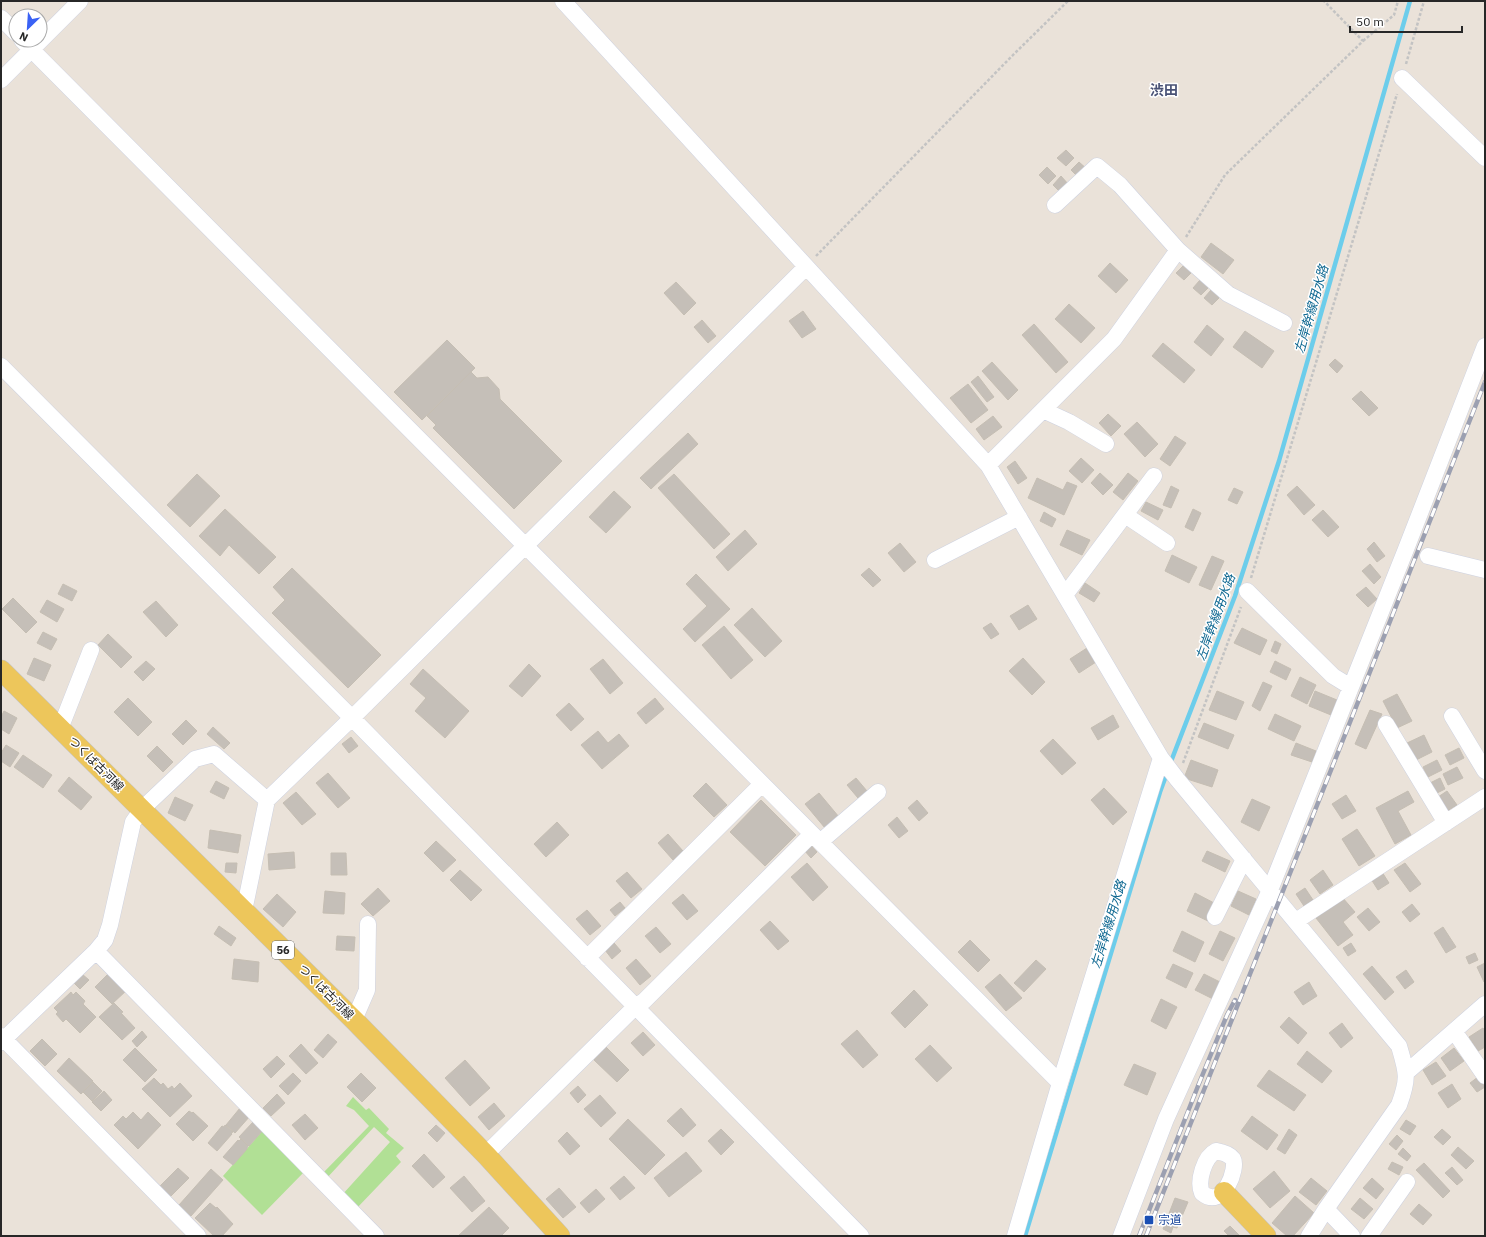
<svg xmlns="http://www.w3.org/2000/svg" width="1486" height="1237" font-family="'IBM Plex Sans','Noto Sans JP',sans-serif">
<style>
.green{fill:#b1e095}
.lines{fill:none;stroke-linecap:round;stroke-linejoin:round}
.stream{stroke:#6ccdeb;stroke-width:4.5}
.building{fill:#c5bfb8;stroke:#c5beb3}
.minor-casing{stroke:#ced2e0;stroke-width:17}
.major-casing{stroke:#c3c3c3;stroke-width:21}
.path{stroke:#c3c3c3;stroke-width:2.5;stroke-dasharray:3 2;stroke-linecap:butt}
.minor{stroke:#fff;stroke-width:16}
.major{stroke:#edc65b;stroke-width:20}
.rail-casing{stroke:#9ca0b1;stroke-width:4.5}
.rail{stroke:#fff;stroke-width:3;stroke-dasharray:9;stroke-linecap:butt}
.transit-dot{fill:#1a4fb4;stroke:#fff;stroke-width:1.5}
.labels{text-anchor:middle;stroke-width:3;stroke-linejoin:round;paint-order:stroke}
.shield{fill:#fff;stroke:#686868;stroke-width:1}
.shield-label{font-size:11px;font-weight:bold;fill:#272727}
.street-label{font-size:12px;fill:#272727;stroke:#fff}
.transit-label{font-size:12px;fill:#164399;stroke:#fff;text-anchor:start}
.water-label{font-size:13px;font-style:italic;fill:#106992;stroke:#fff}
.quarter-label{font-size:14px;font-weight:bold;fill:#495276;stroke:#fff}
</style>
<rect width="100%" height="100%" fill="#eae2d9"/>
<path class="green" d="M353 1097 366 1110 369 1108 389 1129 386 1133 404 1148 396 1156 401 1162 356 1209 342 1195 390 1142 374 1127 326 1179 322 1174 369 1126 354 1110 346 1106Z
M264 1129 305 1171 262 1215 223 1176Z"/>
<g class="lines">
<path class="stream" d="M1170 764 1235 596 1279 461 1410 1
M1025 1236 1160 792 1167 773"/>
</g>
<path class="building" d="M1066 150 1074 158 1066 166 1057 158Z
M1079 162 1088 170 1079 178 1071 170Z
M1047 167 1056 176 1048 184 1039 175Z
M1061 176 1069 185 1061 193 1053 185Z
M1211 243 1234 260 1223 274 1201 257Z
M1110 263 1128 280 1116 293 1098 276Z
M1183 266 1191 273 1184 280 1176 273Z
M1200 280 1208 288 1201 295 1193 288Z
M676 282 696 303 684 315 664 293Z
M1211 290 1219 298 1212 305 1204 298Z
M1069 304 1095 328 1081 343 1055 319Z
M803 311 816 329 802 338 789 321Z
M702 320 716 336 708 343 694 327Z
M1034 324 1068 362 1056 373 1022 335Z
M1207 325 1224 339 1211 356 1194 342Z
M1245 331 1274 351 1262 368 1233 347Z
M447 340 475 368 422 420 394 392Z
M1163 343 1195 370 1184 383 1152 356Z
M1335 359 1343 366 1337 373 1329 365Z
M992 362 1018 390 1008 400 982 371Z
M471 372 477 378 488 377 499 389 500 399 562 461 514 509 433 428 436 425 427 416Z
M978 376 994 397 987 402 971 382Z
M968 384 988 410 971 423 950 398Z
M1361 391 1378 408 1369 416 1352 399Z
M1108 414 1121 426 1111 436 1099 423Z
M993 416 1002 427 984 440 976 429Z
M1137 422 1158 444 1145 457 1124 434Z
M688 433 698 444 651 489 640 478Z
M1175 436 1186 443 1170 466 1160 459Z
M1081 458 1094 470 1082 483 1069 471Z
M1015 461 1027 478 1018 484 1007 467Z
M1100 473 1113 485 1103 495 1091 483Z
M1128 473 1138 481 1123 500 1113 492Z
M197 474 220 496 190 527 167 505Z
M674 474 730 534 714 549 658 488Z
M1037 478 1063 490 1067 482 1077 486 1064 515 1028 498Z
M1171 486 1179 490 1171 508 1163 505Z
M1297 486 1315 505 1304 515 1287 495Z
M1234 488 1243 492 1237 504 1228 500Z
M614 491 631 507 606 533 589 517Z
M1146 502 1163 510 1158 520 1141 511Z
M225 509 276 557 259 574 229 545 220 556 199 536Z
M1193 509 1201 513 1193 531 1185 527Z
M1323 510 1339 527 1328 537 1312 520Z
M1044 512 1056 519 1052 527 1040 521Z
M745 530 757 544 728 571 716 557Z
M1067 530 1090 540 1082 555 1060 545Z
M1374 542 1385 556 1377 562 1367 549Z
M900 543 916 562 904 572 888 553Z
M1172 555 1197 567 1189 583 1165 571Z
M1212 556 1224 561 1211 590 1199 585Z
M1370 564 1381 577 1374 584 1362 571Z
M292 568 381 655 348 688 272 613 285 600 273 587Z
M869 568 881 580 873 587 861 575Z
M696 574 730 609 695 642 683 629 707 606 686 584Z
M1085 583 1100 593 1094 602 1079 593Z
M63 584 77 591 72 601 58 594Z
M1366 587 1377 599 1368 607 1356 595Z
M13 598 37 622 26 633 2 609Z
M47 600 64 609 57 622 40 612Z
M156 601 178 625 166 637 143 612Z
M1028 605 1037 619 1019 630 1010 616Z
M752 608 782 641 765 657 734 625Z
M991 623 999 634 991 639 983 628Z
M724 626 753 660 731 679 702 645Z
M1242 628 1267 640 1260 655 1234 643Z
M43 632 57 639 51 650 37 643Z
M108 634 132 657 121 668 98 645Z
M1275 641 1281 644 1277 654 1271 651Z
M1087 648 1096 662 1079 673 1070 659Z
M34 658 51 665 44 681 27 674Z
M1023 658 1045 682 1032 695 1009 671Z
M603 659 623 683 610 694 590 669Z
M146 661 155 669 143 681 134 672Z
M1275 661 1291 669 1286 680 1270 672Z
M529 664 541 676 522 697 509 686Z
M423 669 469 711 445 738 415 711 426 698 410 684Z
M1300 677 1316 685 1307 704 1291 696Z
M1263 682 1272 686 1260 711 1252 706Z
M1217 691 1244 702 1236 720 1209 710Z
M1315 691 1337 700 1331 715 1309 706Z
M1397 694 1412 721 1397 728 1383 701Z
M128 698 152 722 138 736 114 712Z
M655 698 664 709 646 724 637 713Z
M569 703 584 719 571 731 556 715Z
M1370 710 1382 714 1366 749 1355 744Z
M4 711 17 718 9 734 1 729V717Z
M1275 714 1301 726 1294 741 1268 729Z
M1113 715 1119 727 1098 740 1091 728Z
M186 720 197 731 183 745 172 734Z
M1204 723 1234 735 1228 749 1198 737Z
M213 727 230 743 224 749 207 734Z
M598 731 608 743 619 734 629 746 602 769 581 745Z
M1424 735 1432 752 1416 760 1407 743Z
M351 737 358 746 349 753 342 744Z
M1053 739 1076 763 1062 775 1040 751Z
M1296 743 1316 751 1312 762 1291 755Z
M6 745 19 753 10 767 1 761V753Z
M157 746 173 762 163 772 147 756Z
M1459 748 1464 758 1450 765 1445 755Z
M23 755 52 775 43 788 14 767Z
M1191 760 1218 770 1212 787 1184 778Z
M1437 760 1442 770 1428 777 1423 767Z
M1457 767 1463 778 1448 785 1443 774Z
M328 773 350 798 338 808 316 783Z
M69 777 92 797 81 810 58 791Z
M856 778 867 791 858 798 847 785Z
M1440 778 1445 789 1431 796 1426 785Z
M216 781 229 788 224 799 210 792Z
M706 783 727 805 714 817 693 796Z
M1104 788 1127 812 1113 825 1091 800Z
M1408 791 1414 802 1398 811 1411 835 1395 844 1376 808Z
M1447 791 1457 805 1447 811 1438 797Z
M296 792 316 814 302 825 283 803Z
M819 793 839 817 825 828 805 804Z
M1346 795 1356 811 1342 819 1332 804Z
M175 797 193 805 185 821 168 813Z
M1252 799 1270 807 1259 831 1241 822Z
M761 800 796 835 765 866 730 832Z
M917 800 928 813 919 821 908 808Z
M897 817 908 831 899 838 888 825Z
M557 822 569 835 546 857 534 844Z
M1357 829 1375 856 1359 866 1342 839Z
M210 830 241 835 238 853 208 848Z
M668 834 683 851 673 860 658 843Z
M436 841 456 860 443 872 424 853Z
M810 844 817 852 811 858 804 850Z
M1207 851 1230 861 1225 872 1202 861Z
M294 852 295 868 269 870 268 854Z
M331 853H346L347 875H331Z
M226 863H237L236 873 225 872Z
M807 863 828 887 813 901 791 877Z
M1405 863 1421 884 1410 892 1394 870Z
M460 870 482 890 471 901 450 880Z
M1323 870 1333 885 1320 894 1310 880Z
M627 872 642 889 631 898 616 881Z
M1382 872 1389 883 1378 890 1371 879Z
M378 888 390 901 373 916 361 904Z
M1305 888 1313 900 1304 906 1296 894Z
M325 891 345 893 344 914 323 913Z
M1238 891 1256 899 1249 915 1231 906Z
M1195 893 1216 904 1208 921 1187 911Z
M277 894 296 912 283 927 263 909Z
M683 894 698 911 687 920 672 903Z
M1342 897 1355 912 1343 922 1353 935 1338 946 1316 918Z
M620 902 625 908 615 916 610 910Z
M1412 904 1420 914 1410 922 1402 912Z
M1368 908 1380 922 1369 931 1357 917Z
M587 910 601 926 590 935 576 919Z
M770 921 789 941 778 950 760 930Z
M219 926 236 938 231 946 214 934Z
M656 927 671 944 660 953 645 936Z
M1443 927 1456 947 1446 953 1434 933Z
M1182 931 1204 942 1195 962 1173 951Z
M1220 931 1235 938 1223 961 1209 954Z
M337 936 355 937 354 951 336 950Z
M970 940 990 960 978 972 958 952Z
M614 943 621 951 612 959 605 950Z
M1351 943 1356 951 1348 956 1343 948Z
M1475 953 1478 960 1469 964 1466 957Z
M234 959 259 962 258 982 232 979Z
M636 959 651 976 640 985 626 968Z
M1036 960 1046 969 1024 992 1014 983Z
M1485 963V982H1484L1477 967Z
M1173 964 1193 973 1186 988 1166 978Z
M1372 966 1394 992 1385 1000 1363 974Z
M1406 970 1414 982 1405 989 1396 977Z
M110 972 128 989 112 1004 95 987Z
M82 974 89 980 80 989 73 982Z
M1000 974 1022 998 1006 1011 985 987Z
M1204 974 1222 983 1213 999 1195 990Z
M1309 982 1317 996 1303 1005 1294 992Z
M914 990 928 1005 905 1028 891 1013Z
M71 992 73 995 76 992 85 1001 83 1004 96 1017 80 1033 66 1019 63 1022 56 1014 58 1012 54 1008Z
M1161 999 1177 1007 1166 1029 1151 1021Z
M114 1003 123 1012 121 1013 135 1028 122 1040 99 1017Z
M1289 1017 1307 1033 1298 1044 1280 1027Z
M1342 1023 1353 1038 1341 1048 1329 1033Z
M1483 1028 1485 1031V1047L1478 1051 1469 1037Z
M857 1030 878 1055 863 1068 841 1044Z
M142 1031 147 1037 137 1047 132 1041Z
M643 1032 655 1045 643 1056 631 1043Z
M328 1034 337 1042 323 1058 314 1050Z
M42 1039 57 1054 45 1066 30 1051Z
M301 1044 318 1063 306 1074 289 1056Z
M930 1045 952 1068 937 1082 915 1059Z
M606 1047 629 1070 617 1082 594 1060Z
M135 1048 157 1070 145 1082 123 1060Z
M1454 1048 1464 1061 1450 1071 1441 1058Z
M1307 1051 1332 1071 1322 1083 1297 1064Z
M277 1056 285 1064 271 1078 263 1069Z
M69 1058 93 1081 81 1094 57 1071Z
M465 1060 490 1088 470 1106 445 1078Z
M1436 1062 1446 1076 1432 1085 1423 1070Z
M1134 1064 1156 1073 1147 1095 1124 1085Z
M1269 1070 1306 1095 1294 1111 1257 1086Z
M293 1073 301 1081 288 1095 279 1086Z
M361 1073 376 1088 362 1102 347 1087Z
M1478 1077 1485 1087 1477 1092 1470 1083Z
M154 1078 161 1085 163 1083 168 1089 172 1086 174 1089 180 1083 192 1096 170 1117 142 1089Z
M93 1082 102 1091 92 1101 83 1092Z
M1452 1084 1461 1099 1448 1108 1438 1093Z
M578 1086 586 1095 578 1103 570 1093Z
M104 1091 112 1100 101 1111 92 1102Z
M277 1094 285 1103 271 1116 263 1108Z
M600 1095 616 1113 601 1127 584 1109Z
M494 1103 505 1116 489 1130 478 1117Z
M240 1108 250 1116 235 1133 226 1125Z
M681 1108 696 1125 683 1137 667 1121Z
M189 1111 192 1113 193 1112 208 1126 193 1141 176 1124Z
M133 1112 141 1120 148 1112 161 1125 138 1149 114 1125 123 1116 126 1119Z
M305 1114 318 1128 305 1140 292 1125Z
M1252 1116 1278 1135 1267 1150 1241 1131Z
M628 1119 665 1155 645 1175 609 1139Z
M1406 1120 1416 1126 1410 1135 1400 1129Z
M254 1121 264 1129 249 1146 239 1137Z
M225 1125 233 1132 231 1133 232 1134 217 1151 208 1143 222 1126 224 1127Z
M436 1125 445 1133 437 1142 428 1133Z
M721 1129 734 1142 721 1155 708 1141Z
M1289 1129 1297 1135 1285 1154 1277 1149Z
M1442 1129 1451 1137 1443 1145 1434 1137Z
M567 1132 580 1146 570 1155 558 1141Z
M1397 1135 1403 1141 1396 1150 1389 1144Z
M241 1139 248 1146 247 1148V1149L233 1165 223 1157 238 1140 239 1141Z
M1458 1147 1474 1161 1466 1169 1451 1155Z
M1403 1148 1411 1156 1407 1161 1398 1154Z
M686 1152 702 1171 669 1197 654 1178Z
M424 1154 445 1177 433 1188 412 1166Z
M1392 1162 1403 1167 1399 1175 1388 1169Z
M1424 1163 1450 1191 1443 1198 1416 1170Z
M1452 1167 1463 1180 1457 1185 1445 1173Z
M178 1168 189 1178 170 1197 160 1186Z
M211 1169 223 1180 191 1216 179 1205Z
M1274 1171 1290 1191 1270 1208 1253 1189Z
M464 1176 485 1201 472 1212 450 1188Z
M624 1176 635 1188 620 1200 610 1188Z
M1311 1178 1327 1191 1316 1205 1299 1192Z
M1372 1178 1384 1189 1376 1199 1363 1188Z
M559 1188 576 1207 563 1218 546 1199Z
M596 1189 605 1199 589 1213 580 1203Z
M1295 1196 1314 1213 1293 1236H1287L1272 1223Z
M1175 1198 1188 1202 1177 1228 1173 1227 1171 1233 1163 1229Z
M1360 1198 1373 1209 1364 1219 1351 1209Z
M210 1203 216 1208 217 1207 233 1224 222 1236H214L195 1218Z
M1419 1204 1432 1215 1423 1225 1410 1214Z
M489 1207 509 1228 501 1236H458Z
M1230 1226 1240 1236H1229L1224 1231Z"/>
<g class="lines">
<g class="minor-casing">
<path id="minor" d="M563 1 988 465 1161 758 1177 779 1399 1046C1407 1073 1409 1078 1399 1105L1326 1209 1309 1236
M1 18 16 33
M22 40 1060 1083
M1402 78 1485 158
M1 80 80 1
M1055 205 1097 166 1120 185 1178 250 1228 294 1284 323
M1 366 352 718 861 1236
M1043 410 1069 422 1106 444
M988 465 1114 339 1178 250
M1125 515 1167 543
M1428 556 1485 570
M935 560 1019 517
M1247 591 1333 676 1351 687
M1065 595 1154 476
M1452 716 1485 771
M1386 724 1446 823
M60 729 91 650
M820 842 878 792
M244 911 267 800 352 718 806 267
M1215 917 1244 859
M1296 921 1485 797
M96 951 376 1236
M587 958 762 784
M354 1020 367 990 368 924
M1454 1031 1485 1076
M1 1036 198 1236
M1 1042 96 951 105 940 110 925 133 822 142 809 195 759 214 754 267 800
M1407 1072 1485 1004
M1216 1151C1222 1152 1229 1154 1233 1159 1238 1167 1224 1211 1202 1193 1197 1181 1204 1157 1216 1151Z
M486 1154 635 1007 644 1001 812 834
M1326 1209 1352 1236
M1015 1236 1060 1083 1161 758
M1121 1236 1166 1119 1270 890 1406 549 1485 346
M1369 1236 1407 1182"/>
</g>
<g class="major-casing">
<path id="major" d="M1 670 354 1020 487 1156 560 1236
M1224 1192 1266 1236"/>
</g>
<path class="path" d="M1363 41 1394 15 1398 1
M1406 64 1424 1
M1186 237 1225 175 1363 41 1324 1
M816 256 1013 55 1068 1
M1251 578 1397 94
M1183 763 1241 607"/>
<use href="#minor" class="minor"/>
<use href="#major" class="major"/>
<g class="rail-casing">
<path id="rail" d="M1139 1236 1198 1086 1227 1015 1235 1000
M1146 1236 1485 382"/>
</g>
<use href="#rail" class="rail"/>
</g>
<rect class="transit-dot" x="1144" y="1215" width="10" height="10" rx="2"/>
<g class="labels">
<rect class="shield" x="272" y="941" width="22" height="18" rx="3"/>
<g class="shield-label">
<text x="283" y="954">56</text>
</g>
<g class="street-label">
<text transform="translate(96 764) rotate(45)" y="4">つくば古河線</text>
<text transform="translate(326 992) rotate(45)" y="4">つくば古河線</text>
</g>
<g class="transit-label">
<text x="1158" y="1224">宗道</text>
</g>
<g class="water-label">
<text transform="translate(1311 309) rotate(-74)" y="5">左岸幹線用水路</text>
<text transform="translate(1215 617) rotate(-70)" y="5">左岸幹線用水路</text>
<text transform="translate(1108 924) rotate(-73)" y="5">左岸幹線用水路</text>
</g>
<g class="quarter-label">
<text x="1164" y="95">渋田</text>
</g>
</g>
<rect width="1486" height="1237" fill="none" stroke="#272727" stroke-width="4"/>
<g transform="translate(28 28) rotate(205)"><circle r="19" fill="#ffffff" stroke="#a9a9a9"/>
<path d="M0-3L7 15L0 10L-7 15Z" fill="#3a62f5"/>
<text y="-6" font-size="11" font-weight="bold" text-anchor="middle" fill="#272727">N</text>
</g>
<path d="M1350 26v6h112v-6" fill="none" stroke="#272727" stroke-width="2"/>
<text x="1356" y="26" font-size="12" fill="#272727" stroke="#ffffff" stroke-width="3" paint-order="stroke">50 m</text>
</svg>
